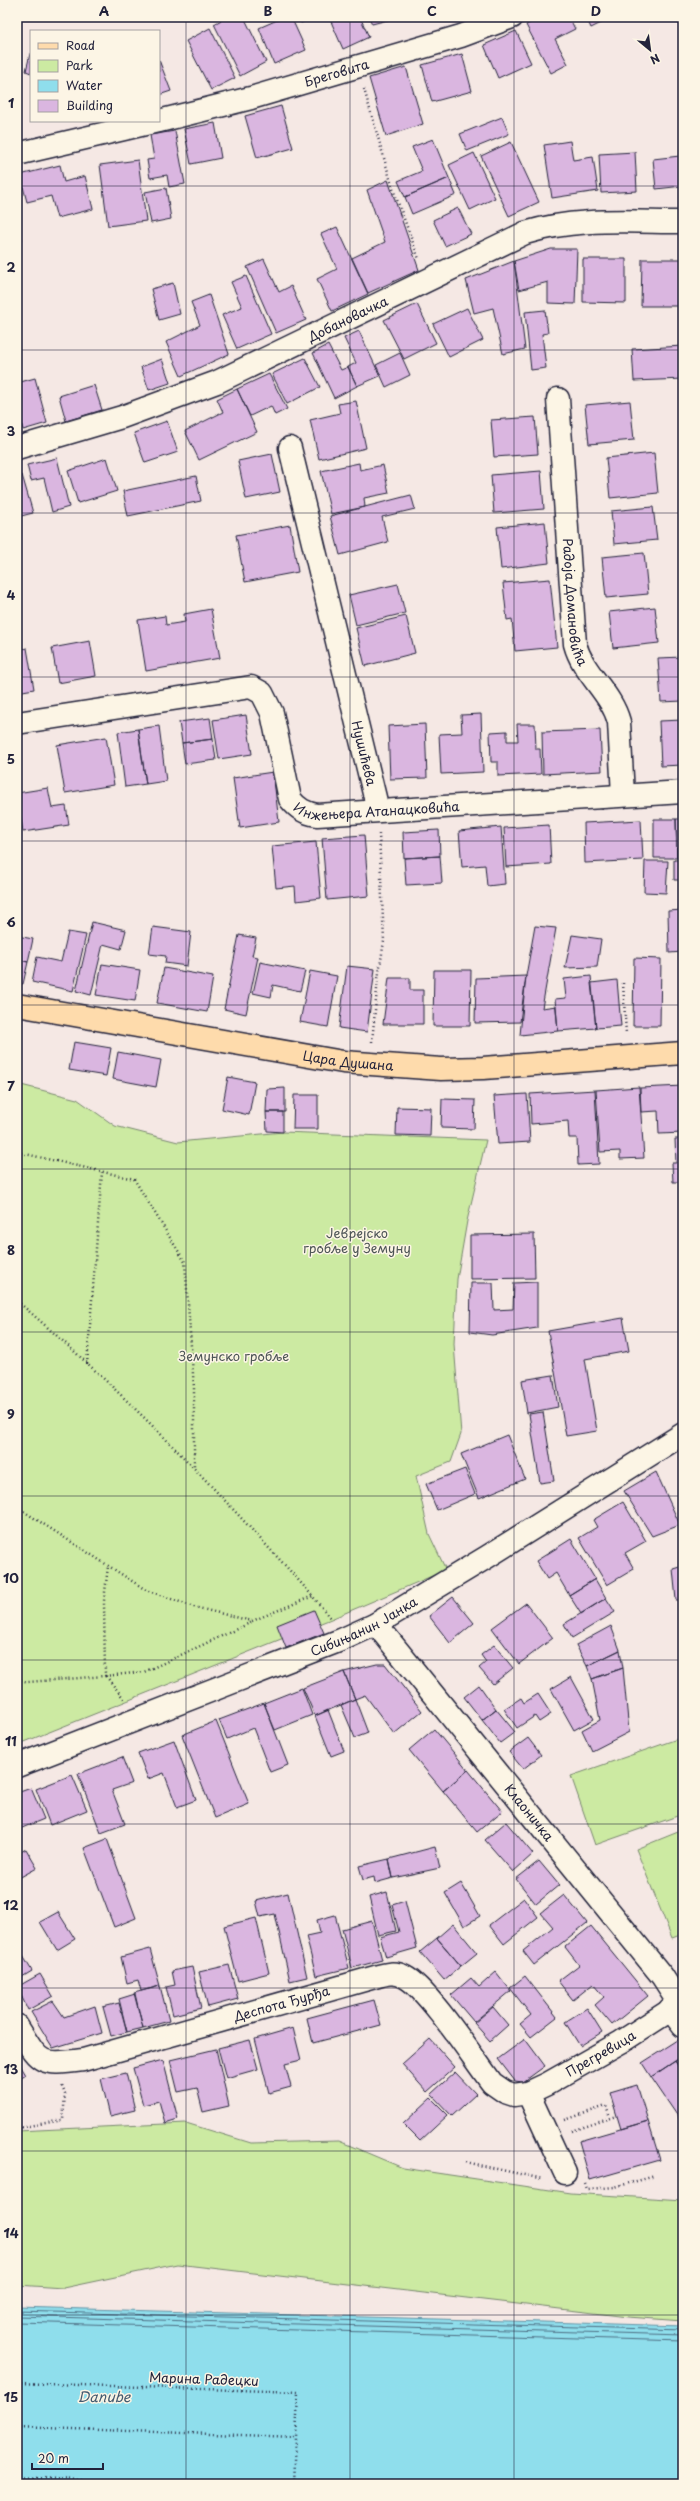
<svg xmlns="http://www.w3.org/2000/svg" width="700" height="2501" font-family="'Playpen Sans',sans-serif">
<style>
.green{fill:#cceaa2;stroke:#77866e}
.water{fill:#8fdeec;stroke:#6393a5}
.lines{fill:none;stroke-linecap:round;stroke-linejoin:round}
.shore{stroke:#4e6d82;stroke-width:1}
.building{fill:#dab6e0;stroke:#22223b}
.minor-casing{stroke:#22223b;stroke-width:25}
.major-casing{stroke:#22223b;stroke-width:25}
.path{stroke:#22223b;stroke-width:2.5;stroke-dasharray:1 3;stroke-linecap:butt}
.minor{stroke:#fcf5e5;stroke-width:22}
.major{stroke:#fedbac;stroke-width:22}
.grid{fill:none;stroke:#22223b;stroke-width:1;stroke-opacity:0.55}
.labels{text-anchor:middle;stroke-width:3;stroke-linejoin:round;paint-order:stroke}
.street-label{font-size:13px;fill:#22223b;stroke:#fcf5e5}
.park-label{font-size:13px;fill:#4c5455;stroke:#fcf5e5}
.water-label{font-size:14px;font-style:italic;fill:#435a70;stroke:#fcf5e5}
.neatline{fill:none;stroke:#22223b;stroke-width:1.5}
.grid-label{font-size:13px;text-anchor:middle;font-weight:bold;fill:#22223b}
</style>
<rect width="100%" height="100%" fill="#f5e8e4"/>
<filter id="ink" filterUnits="userSpaceOnUse"><feTurbulence type="fractalNoise" baseFrequency=".025" numOctaves="2"/><feDisplacementMap in="SourceGraphic" scale="8" xChannelSelector="R" yChannelSelector="G"/><feConvolveMatrix kernelMatrix="1 2 1 2 8 2 1 2 1" color-interpolation-filters="sRGB"/></filter>
<g filter="url(#ink)">
<path class="green" d="M17 1084 77 1099 115 1126 178 1142 283 1132 486 1140 467 1221 457 1279 454 1344 461 1434 451 1462 416 1476 429 1534 446 1570 331 1619 17 1745Z
M683 1737V1814L595 1845 571 1776Z
M683 1830V1934L672 1938 636 1849Z
M186 2123 251 2143 339 2141 403 2168 570 2193 683 2200V2321L628 2317 177 2264 63 2288 17 2285V2131Z"/>
<path class="water" d="M17 2307 683 2326V2484H17Z"/>
<g class="lines">
<path class="shore" d="M17 2311 683 2330
M17 2316 683 2335
M17 2322 683 2341"/>
</g>
<path class="building" d="M227 17H244L266 62 240 76 214 24Z
M284 17H291L306 50 274 64 259 28Z
M298 17H313L301 23Z
M329 17H360L369 37 343 49Z
M369 17H399L372 24Z
M541 17H569L575 29 555 39 568 64 551 73 526 25Z
M586 17H613L591 28Z
M210 28 235 78 211 90 186 41Z
M516 31 531 63 498 78 484 45Z
M30 54H31V73L26 71Z
M462 54 472 91 432 102 422 65Z
M159 60 171 91 159 95Z
M406 67 423 124 386 136 369 78Z
M281 106 293 148 257 158 245 116Z
M502 117 509 134 467 151 460 134Z
M215 123 221 158 191 164 184 129Z
M175 131 185 184 169 187 167 175 150 178 147 160 154 159 150 135Z
M433 139 449 178 405 197 398 181 422 171 412 147Z
M570 141 573 160 593 157 598 191 552 198 544 145Z
M511 142 539 202 509 216 481 156Z
M635 152 637 191 601 193 599 154Z
M474 153 495 198 470 210 449 165Z
M680 156 683 186 656 189 653 159Z
M138 160 146 221 108 226 100 165Z
M60 165 64 182 85 176 93 209 57 218 51 196 27 202 20 175Z
M449 178 456 195 412 214 405 197Z
M388 180 419 270 368 293 352 258 385 242 367 190Z
M166 188 171 219 151 223 145 192Z
M458 208 471 234 445 246 433 220Z
M17 223 22 240 17 242Z
M337 227 368 294 332 311 317 279 337 269 321 234Z
M551 249H577L575 304 548 303V282L519 290 514 261Z
M264 259 279 292 291 286 306 320 276 333 247 267Z
M583 259H626V303L583 302Z
M642 259H683V306H641Z
M514 261 525 349 503 354 493 308 474 313 466 280Z
M246 276 271 334 237 349 222 315 242 307 231 282Z
M173 283 180 314 159 320 151 289Z
M209 295 229 354 181 376 166 342 200 325 191 302Z
M417 304 436 343 404 359 384 320Z
M467 308 483 340 449 357 433 324Z
M545 310 548 333 542 334 546 368 531 370 525 312Z
M359 331 380 376 357 386 348 367 356 363 344 338Z
M328 345 341 370 348 367 357 386 334 398 313 353Z
M683 346V379L634 381 632 349Z
M400 353 410 375 386 387 376 365Z
M305 358 320 387 287 404 272 374Z
M162 359 170 383 149 390 141 367Z
M269 374 287 409 275 415 271 406 250 416 237 389Z
M35 378 47 423 23 430 17 406V383Z
M94 385 102 410 66 421 59 396Z
M237 389 257 432 199 460 185 431 223 412 217 399Z
M356 401 366 448 319 459 310 420 340 413 338 404Z
M630 401 634 440 589 444 585 405Z
M535 417 538 454 494 457 491 420Z
M167 421 178 452 145 463 134 433Z
M654 453 658 493 610 498 606 458Z
M272 454 280 492 246 499 238 461Z
M57 458 69 507 52 512 44 478 31 481 27 465Z
M107 458 117 491 78 503 68 471Z
M359 463 360 470 383 465 389 493 364 498 365 507 331 514 321 471Z
M541 471 544 509 494 513 491 475Z
M22 475 33 513 17 517V476Z
M196 476 201 501 128 516 123 491Z
M411 495 415 509 382 517 388 542 340 555 330 516Z
M653 507 657 540 614 544 611 511Z
M545 522 549 563 501 569 497 527Z
M290 525 298 572 245 582 236 535Z
M644 553 648 594 606 598 602 557Z
M550 579 557 647 515 651 512 619 507 620 503 583Z
M398 584 405 613 356 625 349 595Z
M655 607 659 643 613 648 609 612Z
M211 609 220 658 146 671 138 620 165 616 166 625 185 622 184 614Z
M406 616 415 653 365 666 356 628Z
M90 641 96 676 58 683 52 648Z
M27 648 34 689 17 692V650Z
M683 657V701L661 702 658 658Z
M481 714 483 772 441 774 439 734 462 733 461 715Z
M246 715 252 754 219 759 213 720Z
M210 718 213 739 182 743 179 722Z
M683 720V765L661 766 659 721Z
M425 724 427 778 390 779 388 726Z
M517 724H535L536 749H540L541 774 498 776V762H491L490 732 507 731V741H518Z
M159 726 166 781 146 784 138 729Z
M138 729 146 784 125 787 118 732Z
M600 730 602 771 543 774 542 732Z
M106 737 114 785 65 793 57 745Z
M213 739 216 760 185 764 182 743Z
M273 772 279 822 240 828 233 778Z
M48 788 52 808 66 806 69 825 23 832 17 793Z
M654 819H676L677 858H654Z
M676 819H683V858H677Z
M641 820 643 860 585 863 584 823Z
M549 825 551 864 506 867 504 828Z
M501 827 505 884 487 886 485 865 462 867 459 831Z
M439 830 440 856 404 858 403 832Z
M364 835 369 896 327 900 322 838Z
M316 842 321 898 296 901 295 886 276 888 272 846Z
M440 856 442 883 406 885 404 858Z
M674 860H683V880H674Z
M645 861H668L666 893 644 892Z
M683 910V952L669 953 668 911Z
M92 922 126 930 121 949 103 944 91 995 76 991Z
M535 926 556 928 542 1008 556 1006 558 1031 520 1035 526 976Z
M153 927 191 932 187 966 165 963 166 956 149 954Z
M68 932 86 935 73 991 32 982 37 957 61 962Z
M239 935 256 938 252 956 258 957 246 1014 224 1009Z
M572 935 601 939 597 967 565 968Z
M17 936 33 939 28 962 17 959Z
M634 958 661 959 660 1026H633Z
M17 959 28 962 23 984 17 983Z
M260 962 305 971 300 991 273 985 271 997 253 993Z
M102 964 140 970 135 1001 96 995Z
M347 966 375 969 367 1032 339 1028Z
M164 968 213 977 207 1012 157 1003Z
M434 970H471L470 1026H433Z
M310 971 337 976 328 1027 300 1022Z
M526 976 520 1022 475 1023 476 978Z
M591 976 596 1028 558 1031 555 999 566 998 564 979Z
M389 978H410V990H423V1024H383Z
M617 980 621 1026 596 1028 591 983Z
M74 1042 111 1048 106 1076 69 1070Z
M118 1052 161 1060 156 1087 113 1079Z
M228 1077 255 1082 249 1115 222 1109Z
M683 1086V1133L659 1134 658 1111 641 1112 640 1088Z
M639 1087 644 1158 620 1159V1151L600 1152 596 1090Z
M285 1088V1112H266L267 1089Z
M595 1090 599 1164 578 1165 577 1138H569L568 1121 531 1124 530 1094Z
M527 1094 530 1142 498 1144 494 1096Z
M294 1095H318V1129H293Z
M442 1099 475 1100 474 1129 441 1128Z
M397 1107 431 1108 430 1136 396 1135Z
M266 1112H283V1132L267 1131Z
M675 1139H683V1182H673L672 1163H676Z
M534 1234 535 1278 470 1279V1235Z
M537 1282V1328L492 1335 470 1332 471 1283H493L494 1310 513 1309 514 1283Z
M623 1318 629 1351 585 1359 597 1431 566 1436 548 1331Z
M553 1375 558 1407 527 1413 522 1380Z
M543 1412 554 1481 540 1483 529 1414Z
M507 1435 525 1479 479 1498 461 1454Z
M465 1469 475 1494 437 1510 426 1484Z
M656 1472 680 1525 652 1536 624 1491Z
M623 1502 646 1541 625 1553 634 1569 607 1585 579 1538 597 1527 593 1520Z
M571 1539 595 1579 569 1595 556 1573 547 1579 536 1561Z
M683 1566V1600H676L673 1569Z
M595 1579 606 1598 581 1614 569 1595Z
M453 1597 474 1623 450 1643 429 1616Z
M606 1598 615 1612 572 1638 564 1624Z
M526 1603 553 1638 519 1664 492 1628Z
M314 1610 324 1633 286 1648 277 1625Z
M611 1626 620 1650 587 1666 576 1645Z
M494 1645 513 1668 493 1684 479 1668 486 1662 481 1655Z
M620 1650 623 1668 592 1679 587 1666Z
M377 1664H385L422 1711 394 1734 365 1695 355 1699 344 1672Z
M623 1668 629 1732 592 1751 582 1730 600 1720 592 1679Z
M344 1672 355 1699 315 1716 303 1688Z
M571 1677 594 1719 574 1730 551 1689Z
M479 1685 496 1709 482 1720 464 1697Z
M302 1688 312 1715 275 1730 264 1703Z
M538 1694 551 1714 539 1722 535 1716 517 1728 504 1709 521 1698 524 1703Z
M355 1699 368 1733 355 1738 341 1705Z
M264 1703 288 1765 270 1772 253 1728 227 1739 219 1720Z
M496 1709 515 1732 500 1743 482 1720Z
M328 1710 344 1751 331 1756 315 1716Z
M216 1721 249 1804 215 1818 182 1735Z
M434 1729 468 1770 443 1791 409 1750Z
M528 1738 541 1755 523 1769 509 1752Z
M174 1740 196 1800 177 1807 164 1773 148 1779 138 1753Z
M122 1757 132 1783 112 1790 125 1824 101 1833 78 1774Z
M468 1770 502 1811 477 1832 443 1791Z
M72 1775 87 1810 50 1825 36 1789Z
M31 1788 44 1819 17 1830V1793Z
M506 1822 533 1854 513 1872 485 1840Z
M107 1839 136 1918 114 1927 84 1848Z
M435 1847 440 1868 393 1878 389 1859Z
M26 1849 37 1868 17 1879V1854Z
M389 1859 393 1878 375 1883 374 1877 363 1880 359 1866Z
M539 1861 559 1885 536 1904 516 1879Z
M461 1883 480 1916 464 1926 445 1893Z
M387 1892 396 1931 378 1935 369 1897Z
M288 1893 307 1977 290 1981 275 1914 260 1917 256 1901Z
M564 1895 587 1923 534 1965 523 1951 553 1927 541 1913Z
M524 1898 538 1917 504 1944 489 1925Z
M405 1901 417 1948 386 1957 380 1937 399 1932 392 1905Z
M58 1912 75 1939 57 1950 40 1922Z
M335 1915 349 1968 316 1976 306 1936 320 1933 317 1920Z
M256 1918 269 1973 238 1981 224 1926Z
M372 1921 382 1960 352 1968 342 1929Z
M453 1924 477 1953 461 1966 437 1938Z
M591 1926 648 1996 612 2025 595 2005 604 1997 593 1984 573 2000 558 1981 579 1965 565 1947Z
M437 1938 461 1966 444 1980 420 1952Z
M17 1946 32 1971 17 1980Z
M150 1949 160 1986 141 1991 138 1980 127 1983 121 1957Z
M229 1965 238 1999 208 2007 199 1972Z
M192 1967 201 2008 173 2015 166 1987 175 1985 172 1971Z
M496 1972 511 1991 474 2022 451 1995 471 1978 479 1987Z
M40 1974 53 1996 28 2010 17 1987Z
M525 1976 557 2017 531 2037 520 2024 531 2015 510 1988Z
M160 1986 169 2021 143 2028 134 1993Z
M135 1994 143 2028 127 2032 119 1999Z
M374 2000 381 2025 313 2043 307 2018Z
M53 2001 64 2017 95 2006 102 2033 53 2048 31 2012Z
M119 2003 127 2032 111 2036 103 2007Z
M493 2007 508 2025 490 2041 474 2023Z
M587 2008 602 2032 580 2046 565 2022Z
M293 2028 301 2060 285 2064 291 2087 269 2093 255 2039Z
M681 2038 683 2041V2056L651 2077 642 2063Z
M430 2039 455 2067 427 2092 402 2064Z
M525 2039 545 2066 523 2082 515 2081 498 2059Z
M250 2040 258 2069 226 2078 218 2048Z
M216 2049 229 2106 203 2112 197 2088 178 2092 170 2060Z
M683 2056V2073L675 2061Z
M17 2060 26 2075 17 2081Z
M163 2060 178 2119 165 2123 159 2101 143 2105 133 2068Z
M675 2061 683 2073V2124L651 2077Z
M455 2072 476 2094 452 2116 431 2094Z
M126 2073 135 2110 110 2116 101 2079Z
M637 2085 648 2121 621 2129 610 2093Z
M431 2098 448 2115 420 2141 403 2124Z
M648 2121 660 2160 590 2180 579 2141Z"/>
<g class="lines">
<g class="minor-casing">
<g id="minor">
<path id="s1" d="M159 121 251 98 461 36 512 17"/>
<path d="M17 154 158 121"/>
<path id="s2" d="M558 399 575 644C583 674 611 692 619 722L623 795"/>
<path id="s3" d="M17 448 122 417 217 382 525 233C576 217 630 222 683 222"/>
<path id="s4" d="M290 448 378 810"/>
<path id="s5" d="M17 723 251 687 262 693 272 713 290 799C298 809 305 813 317 815L683 792"/>
<path id="s6" d="M376 1624 662 1976 680 2004"/>
<path id="s7" d="M17 1766 341 1640 376 1624 487 1557 683 1434"/>
<path d="M670 2009 683 2026"/>
<path id="s8" d="M17 2026C40 2063 38 2066 83 2060L375 1977C385 1974 395 1971 405 1977 427 1988 474 2059 492 2083L505 2092 514 2095 528 2093 547 2084 621 2042 683 2002"/>
<path d="M528 2093 565 2173"/>
</g>
</g>
<g class="major-casing">
<g id="major">
<path id="s9" d="M17 1005 343 1062 441 1069 483 1068 683 1053"/>
</g>
</g>
<path class="path" d="M364 89 393 189 419 259
M623 983 626 1034
M372 1042 378 979 384 941 379 834
M17 1152 134 1179 185 1262 194 1388V1467
M17 1301C97 1369 172 1443 243 1520 273 1553 304 1584 331 1619
M87 1364 102 1172
M17 1507 146 1590 194 1607 252 1621 313 1596
M105 1676 144 1672 252 1622
M106 1676 125 1700
M17 1679 28 1682 105 1676 104 1601 108 1566
M565 2120 606 2106 610 2118
M17 2128 63 2120 65 2094 62 2086
M572 2131 617 2116
M17 2146V2148
M465 2162 543 2179
M585 2183 587 2189 615 2187 655 2176
M17 2383 298 2392 294 2484
M17 2427 296 2437
M17 2477 157 2484"/>
<use href="#minor" class="minor"/>
<use href="#major" class="major"/>
</g>
</g>
<path class="grid" d="M186 17V2484M350 17V2484M514 17V2484M17 186H683M17 350H683M17 513H683M17 677H683M17 841H683M17 1005H683M17 1169H683M17 1332H683M17 1496H683M17 1660H683M17 1824H683M17 1988H683M17 2151H683M17 2315H683"/>
<g class="labels">
<g class="street-label">
<text dy="5" stroke="none"><textPath href="#s1" startOffset="184">Бреговита</textPath></text>
<text dy="5" stroke="none"><textPath href="#s3" startOffset="356">Добановачка</textPath></text>
<text dy="5" stroke="none"><textPath href="#s2" startOffset="204">Радоја Домановића</textPath></text>
<text dy="5" stroke="none"><textPath href="#s4" startOffset="314">Нушићева</textPath></text>
<text dy="5" stroke="none"><textPath href="#s5" startOffset="451">Инжењера Атанацковића</textPath></text>
<text dy="5" stroke="none"><textPath href="#s9" startOffset="336">Цара Душана</textPath></text>
<text dy="5" stroke="none"><textPath href="#s7" startOffset="374">Сибињанин Јанка</textPath></text>
<text dy="5" stroke="none"><textPath href="#s6" startOffset="243">Клаоничка</textPath></text>
<text dy="5" stroke="none"><textPath href="#s8" startOffset="290">Деспота Ђурђа</textPath></text>
<text dy="5" stroke="none"><textPath href="#s8" startOffset="678">Прегревица</textPath></text>
<text transform="translate(204 2379) rotate(2)" y="5">Марина Радецки</text>
</g>
<g class="park-label">
<text x="357" y="1238">Јеврејско<tspan x="357" dy="15">гробље у Земуну</tspan></text>
<text x="234" y="1361">Земунско гробље</text>
</g>
<g class="water-label">
<text x="104" y="2402">Danube</text>
</g>
</g>
<rect width="700" height="2501" fill="none" stroke="#fcf5e5" stroke-width="44"/>
<rect x="30" y="30" width="130" height="92" fill="#fcf5e5" stroke="#a5a1a1"/>
<rect x="38" y="43" width="20" height="6" fill="#fedbac" stroke="#a5a1a1"/>
<text x="66" y="50" font-size="12" fill="#22223b">Road</text>
<rect x="38" y="60" width="20" height="12" fill="#cceaa2" stroke="#a5a1a1"/>
<text x="66" y="70" font-size="12" fill="#22223b">Park</text>
<rect x="38" y="80" width="20" height="12" fill="#8fdeec" stroke="#a5a1a1"/>
<text x="66" y="90" font-size="12" fill="#22223b">Water</text>
<rect x="38" y="100" width="20" height="12" fill="#dab6e0" stroke="#a5a1a1"/>
<text x="66" y="110" font-size="12" fill="#22223b">Building</text>
<g transform="translate(650 50) rotate(151)" stroke="#fcf5e5" stroke-width="3" paint-order="stroke">
<path d="M0-3L7 15L0 10L-7 15Z" fill="#22223b"/>
<text y="-6" font-size="11" font-weight="bold" text-anchor="middle" fill="#22223b">N</text>
</g>
<path d="M32 2463v6h71v-6" fill="none" stroke="#22223b" stroke-width="2"/>
<text x="38" y="2463" font-size="12" fill="#22223b" stroke="#fcf5e5" stroke-width="3" paint-order="stroke">20 m</text>
<rect x="22" y="22" width="656" height="2457" class="neatline"/>
<g class="grid-label">
<text x="104" y="16">A</text>
<text x="268" y="16">B</text>
<text x="432" y="16">C</text>
<text x="596" y="16">D</text>
<text x="11" y="108">1</text>
<text x="11" y="272">2</text>
<text x="11" y="436">3</text>
<text x="11" y="600">4</text>
<text x="11" y="764">5</text>
<text x="11" y="927">6</text>
<text x="11" y="1091">7</text>
<text x="11" y="1255">8</text>
<text x="11" y="1419">9</text>
<text x="11" y="1583">10</text>
<text x="11" y="1746">11</text>
<text x="11" y="1910">12</text>
<text x="11" y="2074">13</text>
<text x="11" y="2238">14</text>
<text x="11" y="2402">15</text>
</g>
</svg>
